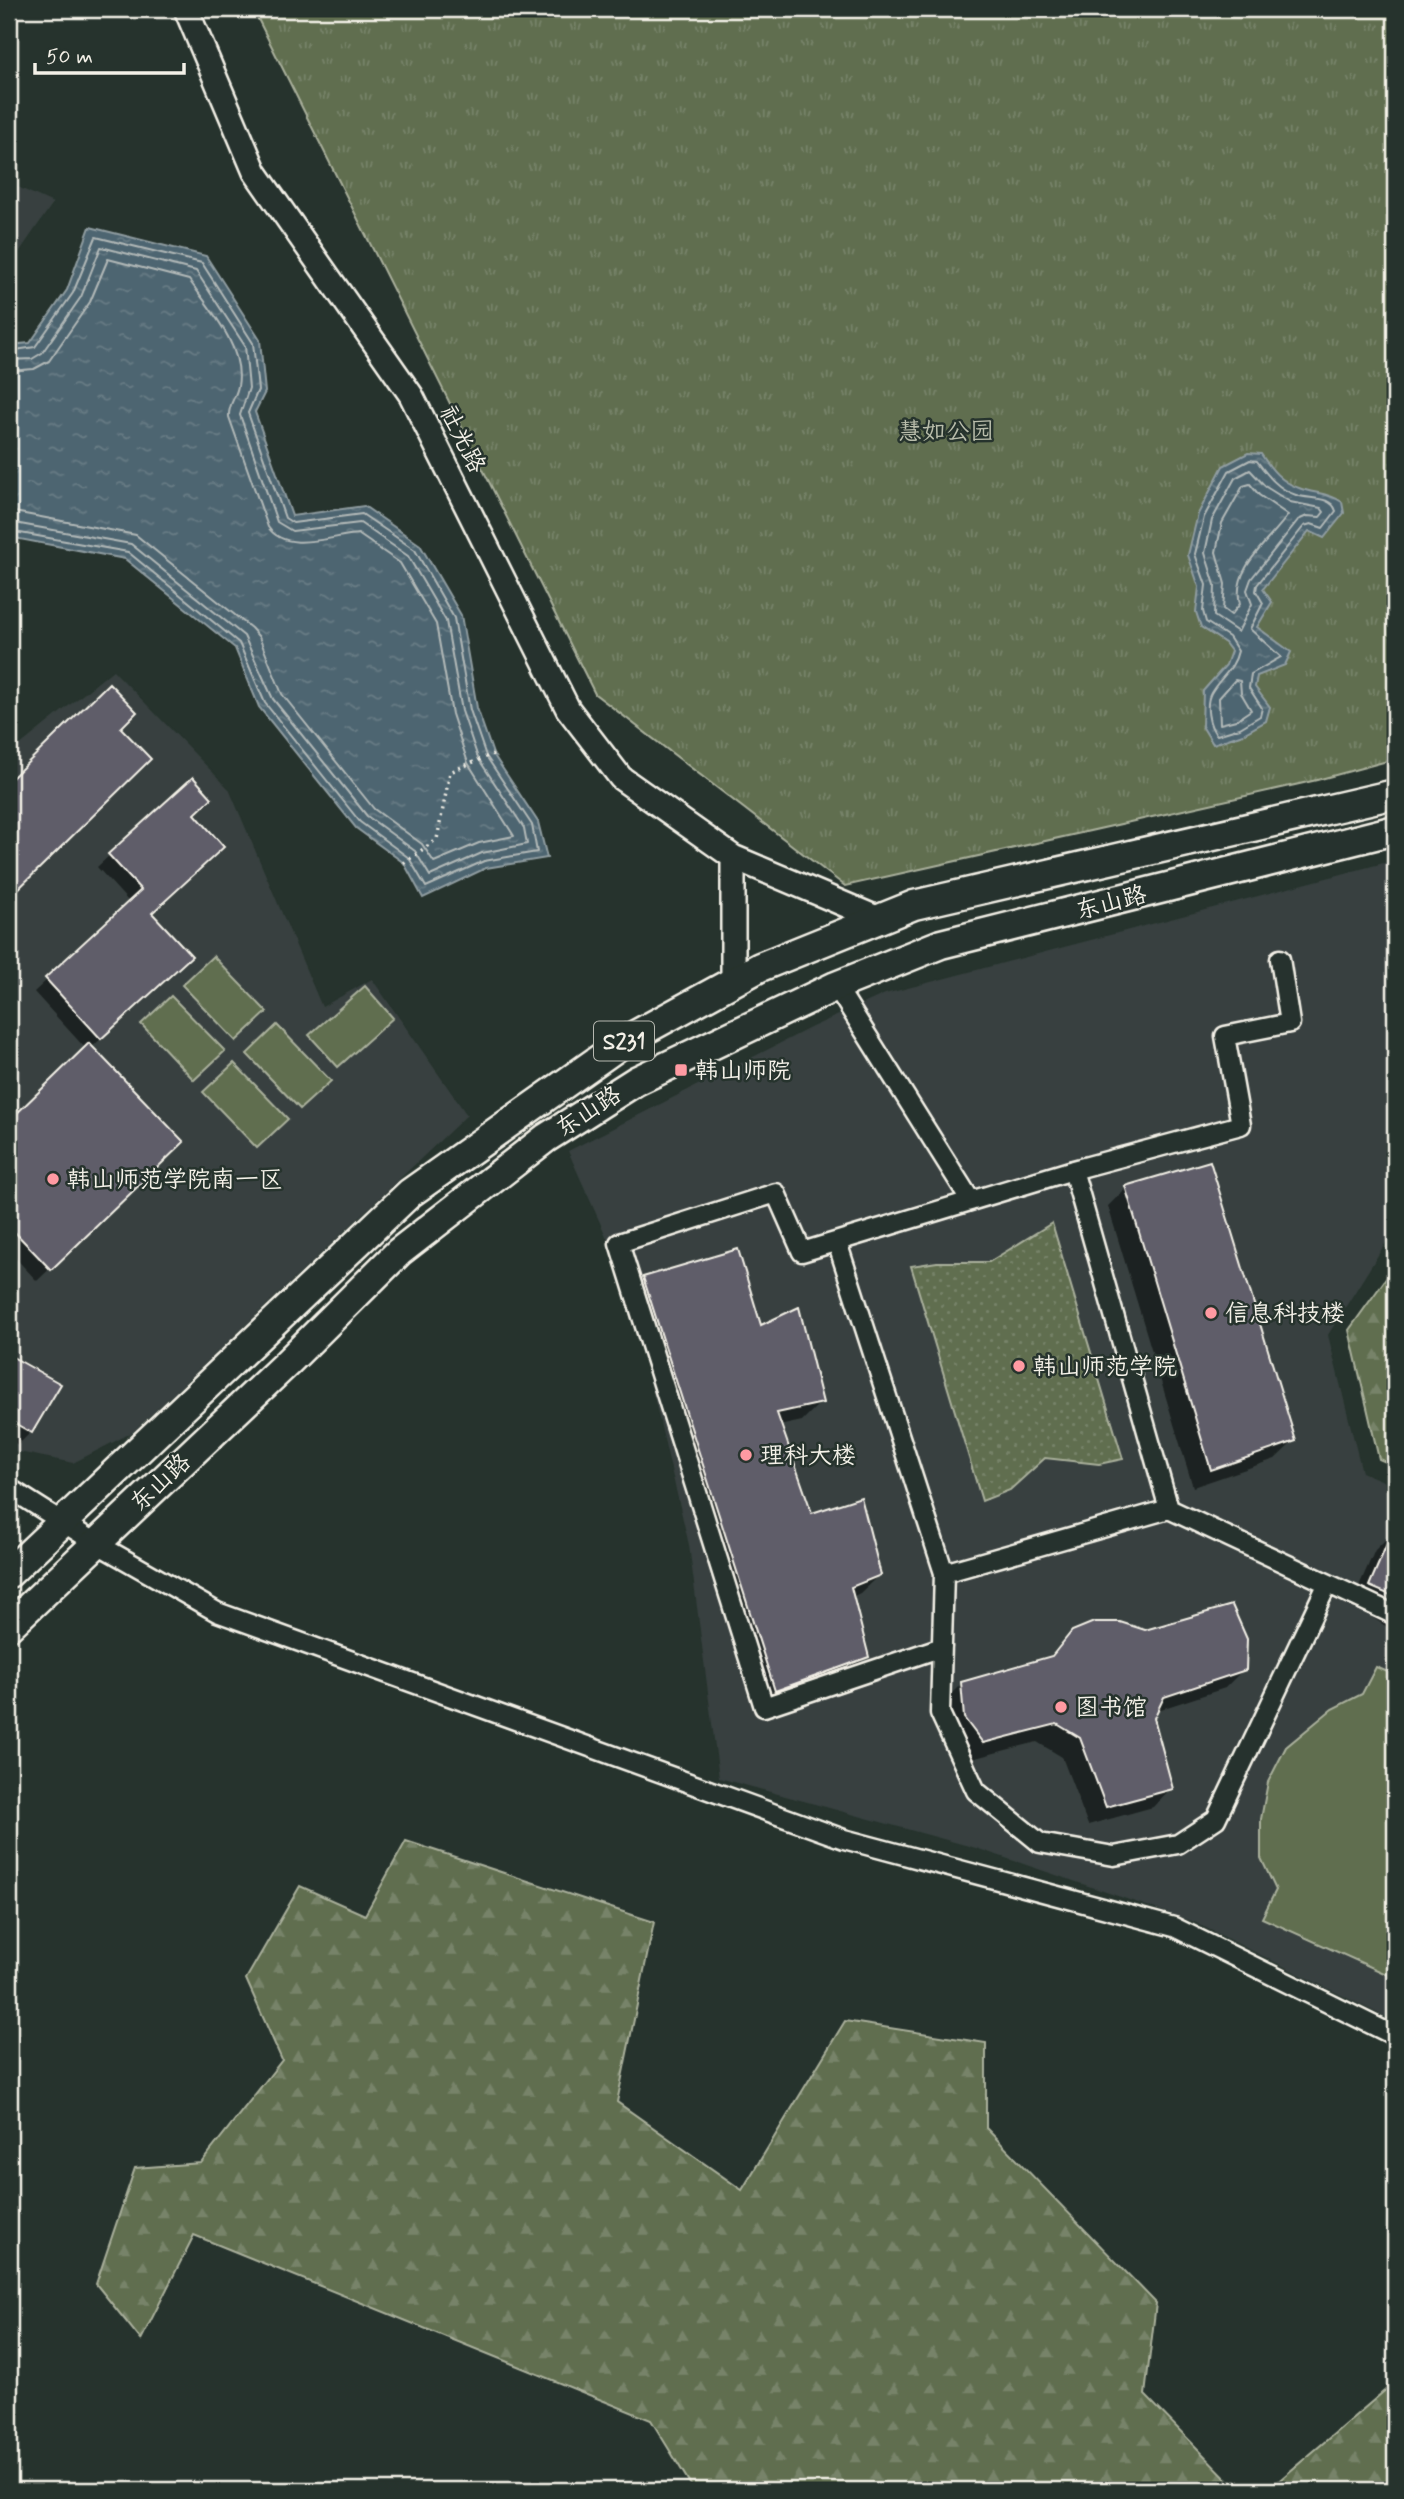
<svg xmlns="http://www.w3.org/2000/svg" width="1404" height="2499" font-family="Mynerve,'LXGW WenKai TC',sans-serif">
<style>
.built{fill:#37403f}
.grass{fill:url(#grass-dots);stroke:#aab09c;stroke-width:2}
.forest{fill:url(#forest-firs);stroke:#aab09c;stroke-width:2}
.park{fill:url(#park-tufts);stroke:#aab09c;stroke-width:2}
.garden{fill:#606e50;stroke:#aab09c;stroke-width:2}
.water{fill:url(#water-ripples);stroke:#909da1;stroke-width:2}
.shadow{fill:#0007}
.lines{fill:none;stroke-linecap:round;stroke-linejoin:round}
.shore{stroke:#b2b9b8;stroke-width:2}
.building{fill:#5f5d69;stroke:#f4f1e8;stroke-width:2}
.minor-casing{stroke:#f4f1e8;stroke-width:23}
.tertiary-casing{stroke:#f4f1e8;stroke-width:28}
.primary-casing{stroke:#f4f1e8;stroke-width:33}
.path{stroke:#f4f1e8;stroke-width:3.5;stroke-dasharray:2 5;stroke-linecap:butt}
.minor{stroke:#26332d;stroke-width:18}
.tertiary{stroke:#26332d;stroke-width:23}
.primary{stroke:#26332d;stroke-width:28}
.poi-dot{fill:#ff9aa2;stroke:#26332d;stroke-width:2.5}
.labels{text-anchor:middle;stroke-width:5;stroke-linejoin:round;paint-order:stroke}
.shield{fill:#26332d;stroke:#b6b8b0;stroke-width:2}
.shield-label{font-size:23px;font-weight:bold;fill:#f4f1e8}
.park-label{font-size:24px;fill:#b9bdab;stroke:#26332d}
.street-label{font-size:24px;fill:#f4f1e8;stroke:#26332d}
.poi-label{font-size:24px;fill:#f4f1e8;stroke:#26332d;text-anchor:start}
</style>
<defs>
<pattern id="grass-dots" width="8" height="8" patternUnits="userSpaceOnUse" patternTransform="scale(1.75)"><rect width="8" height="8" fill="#606e50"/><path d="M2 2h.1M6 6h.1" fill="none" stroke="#778369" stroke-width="1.8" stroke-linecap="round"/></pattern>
<pattern id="forest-firs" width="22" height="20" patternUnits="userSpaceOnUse" patternTransform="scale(1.75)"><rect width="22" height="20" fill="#606e50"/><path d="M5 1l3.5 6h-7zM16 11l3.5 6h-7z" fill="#778369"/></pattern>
<pattern id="park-tufts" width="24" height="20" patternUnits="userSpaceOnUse" patternTransform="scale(1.75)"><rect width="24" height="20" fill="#606e50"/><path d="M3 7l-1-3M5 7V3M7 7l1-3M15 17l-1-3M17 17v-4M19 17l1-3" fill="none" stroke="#778369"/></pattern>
<pattern id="water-ripples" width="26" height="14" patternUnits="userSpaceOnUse" patternTransform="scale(1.75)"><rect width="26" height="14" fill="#4e6571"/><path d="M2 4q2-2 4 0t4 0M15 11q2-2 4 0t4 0" fill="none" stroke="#687c85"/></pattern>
</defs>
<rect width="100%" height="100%" fill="#26332d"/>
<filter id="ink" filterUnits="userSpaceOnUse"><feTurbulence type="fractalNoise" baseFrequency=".0143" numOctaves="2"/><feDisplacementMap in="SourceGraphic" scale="14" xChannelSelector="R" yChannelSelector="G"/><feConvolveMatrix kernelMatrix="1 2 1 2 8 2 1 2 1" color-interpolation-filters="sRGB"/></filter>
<g filter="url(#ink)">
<path class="built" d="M9 183 53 203 9 267Z
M113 670 229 789 322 1007 372 979 467 1115 133 1432 73 1463 9 1450V754Z
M1395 860 1391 1024 1395 1050V1228L1328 1335 1362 1472 1395 1486V2022L1194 1922 976 1848 719 1778 689 1545 627 1283 568 1151 812 1027 885 994Z"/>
<path class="grass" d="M1052 1223 1123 1459 1099 1464 1045 1458 1010 1490 982 1501 911 1266 937 1262H989Z"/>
<path class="forest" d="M1395 1266V1466L1379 1459 1349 1330Z
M406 1841 654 1922 617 2102 742 2190 845 2021 986 2043V2128L1156 2303 1145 2395 1238 2490H694L651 2420 194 2235 141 2340 96 2284 135 2168 201 2163 282 2060 246 1979 300 1886 365 1915Z
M1395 2382V2490H1268Z"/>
<path class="park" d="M253 9H1395V759L1317 780 845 886 595 694Z"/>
<path class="garden" d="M213 956 267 1012 236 1041 182 985Z
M365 986 393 1018 338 1067 309 1035Z
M171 996 225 1051 194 1080 141 1024Z
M277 1025 331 1081 300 1109 247 1054Z
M234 1063 288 1119 257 1148 203 1092Z
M1376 1667 1395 1675V1978L1262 1918 1276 1890 1261 1858V1819L1268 1782 1286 1747 1332 1709 1362 1694Z"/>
<path class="water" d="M90 227 206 256 260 340 265 392 255 412 292 516 364 506 420 545 461 615 477 708 493 754 538 822 547 858 486 868 423 898 404 863 356 828 259 707 235 648 125 559 9 537V345L30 343 67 290Z
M1248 453 1261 454C1271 469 1281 482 1299 488 1314 494 1327 492 1342 502L1344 513 1324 538 1309 531 1263 589 1272 602 1257 627 1291 652 1285 665 1257 676 1255 687 1270 707 1266 721 1243 734 1213 744 1202 726 1203 691 1226 665 1231 651 1225 643 1201 627 1196 612 1199 587 1188 555 1198 514 1223 466Z"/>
<path class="shadow" d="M109 686 118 728 148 759 9 895V783Z
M193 815 150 913 178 968 91 1048 182 1142 37 1281 9 1251V1123L86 1049 34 992 130 903 97 867 110 855Z
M1126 1188 1294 1441 1275 1459 1193 1487 1108 1206Z
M644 1279 759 1328 821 1402 802 1421 779 1426 811 1515 879 1575 860 1593 852 1597 867 1656 848 1675 756 1709 626 1297Z
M9 1357 58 1384 31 1432 18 1445 9 1439Z
M1394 1531 1395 1532V1632L1351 1604 1375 1550Z
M1073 1632 1244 1669 1225 1688 1155 1711 1152 1718 1171 1788 1153 1807 1088 1825 1062 1757 1037 1742 964 1761 943 1702 962 1683 1048 1659Z"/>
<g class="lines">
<path class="shore" d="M9 351 35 347 73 293 96 237 202 263 253 343 258 390 248 413 285 518 293 523 362 514 415 550 454 618 470 710 486 756 532 825 537 852 484 861 426 887 409 858 360 822 265 703 239 643 128 552 9 531
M9 360 32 359 42 353 81 297 101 247 196 271 245 346 249 388 240 415 277 522 292 531 360 523 408 556 446 621 462 711 478 758 524 828 527 844 482 853 430 876 415 851 367 816 273 699 244 636 131 544 9 522
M9 371 34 369 49 361 90 302 108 259 189 280C210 309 245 348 238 386 236 398 228 404 229 417L268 527C286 554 331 536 358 534L400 563 436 624 452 714 468 763 514 836 479 843 434 862 422 844 374 809 282 694 259 637 251 628 136 535 9 511
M1250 460 1257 461C1268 476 1278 489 1296 495 1309 500 1331 495 1336 511L1323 528 1311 524 1304 526 1257 585 1256 591 1263 603 1250 629 1281 657 1251 674 1249 688 1262 708 1260 716 1240 728 1217 735C1208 726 1205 704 1211 693 1220 677 1234 670 1238 651L1229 637 1206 622 1203 611 1206 585 1195 554 1204 517 1229 471Z
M1250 470 1266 487 1290 502 1321 508 1324 512 1320 517 1307 516 1298 520 1251 579 1247 590 1252 604 1238 632 1214 616 1215 585 1205 553 1212 520 1235 478Z
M1250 484 1259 495 1288 515C1269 542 1231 568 1240 604L1231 615 1223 609 1225 584 1216 552 1222 523 1243 486Z
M1235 680 1240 681 1241 693 1251 710 1236 720 1220 724 1219 698Z"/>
</g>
<path class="building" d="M109 683 137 712 121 728 151 759 9 898V781Z
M193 777 212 798 195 814 224 847 152 913 192 956 101 1039 45 978 141 890 108 854Z
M89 1043 184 1142 51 1270 9 1226V1121Z
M1210 1161 1296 1441 1211 1470 1125 1186Z
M738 1249 761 1325 799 1307 823 1403 777 1413 812 1513 861 1497 881 1575 851 1587 869 1657 775 1691 643 1277Z
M9 1355 61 1384 32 1433 9 1420Z
M1395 1525V1597L1369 1586Z
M1232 1605 1247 1639 1246 1670 1164 1697 1154 1718 1173 1789 1106 1807 1080 1738 1057 1724 983 1743 964 1718 961 1682 1052 1656 1072 1631 1094 1622H1120L1145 1630Z"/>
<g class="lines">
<g class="minor-casing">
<path id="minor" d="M836 986 971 1201
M1073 1170 1169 1509
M837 1242 944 1573
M9 1488 94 1542 217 1612 844 1839 1174 1927 1395 2036
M1327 1585 1216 1819 1178 1844 1114 1856 1040 1843 976 1791 940 1713 944 1573 1169 1509 1395 1615
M942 1647 764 1707 619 1243 776 1193 802 1252 1073 1170 1241 1125 1225 1036 1290 1023 1280 959"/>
</g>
<g class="tertiary-casing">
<path id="tertiary" d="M186 9 255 172 411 395 568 709 621 778 733 857
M733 982V857L879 919"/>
</g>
<g class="primary-casing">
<path id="primary" d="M9 1573 410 1193 628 1039 760 967 914 905 1395 794
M9 1626 287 1363 399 1252 546 1138 636 1081 836 986 941 944 1395 830"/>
</g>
<path class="path" d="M404 863 437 839 450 772 493 754"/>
<use href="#minor" class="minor"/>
<use href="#tertiary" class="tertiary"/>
<use href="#primary" class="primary"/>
</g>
</g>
<g class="poi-dot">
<rect x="674" y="1063" width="14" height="14" rx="3.5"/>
<circle cx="53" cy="1179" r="7"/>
<circle cx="1211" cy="1313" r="7"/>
<circle cx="1019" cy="1366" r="7"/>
<circle cx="746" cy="1455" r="7"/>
<circle cx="1061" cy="1707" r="7"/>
</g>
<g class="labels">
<rect class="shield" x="594" y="1021.5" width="60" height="39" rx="5"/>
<g class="shield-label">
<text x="624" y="1049">S231</text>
</g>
<g class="park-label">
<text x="946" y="439">慧如公园</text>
</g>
<g class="street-label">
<text transform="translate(463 439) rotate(63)" y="8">社光路</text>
<text transform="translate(1111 902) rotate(-14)" y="8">东山路</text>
<text transform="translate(588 1111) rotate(-33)" y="8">东山路</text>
<text transform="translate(160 1482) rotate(-43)" y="8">东山路</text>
</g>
<g class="poi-label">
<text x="695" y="1078">韩山师院</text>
<text x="67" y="1187">韩山师范学院南一区</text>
<text x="1225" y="1321">信息科技楼</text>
<text x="1033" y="1374">韩山师范学院</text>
<text x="760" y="1463">理科大楼</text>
<text x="1075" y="1715">图书馆</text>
</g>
</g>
<rect width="1404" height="2499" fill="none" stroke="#26332d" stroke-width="35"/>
<rect x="18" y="18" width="1369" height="2464" fill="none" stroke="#f4f1e8" stroke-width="2.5" filter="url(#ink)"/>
<path d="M35 63v10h149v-10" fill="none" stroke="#f4f1e8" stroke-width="3.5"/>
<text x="46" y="63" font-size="21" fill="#f4f1e8" stroke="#26332d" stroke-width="5" paint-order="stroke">50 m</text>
</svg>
